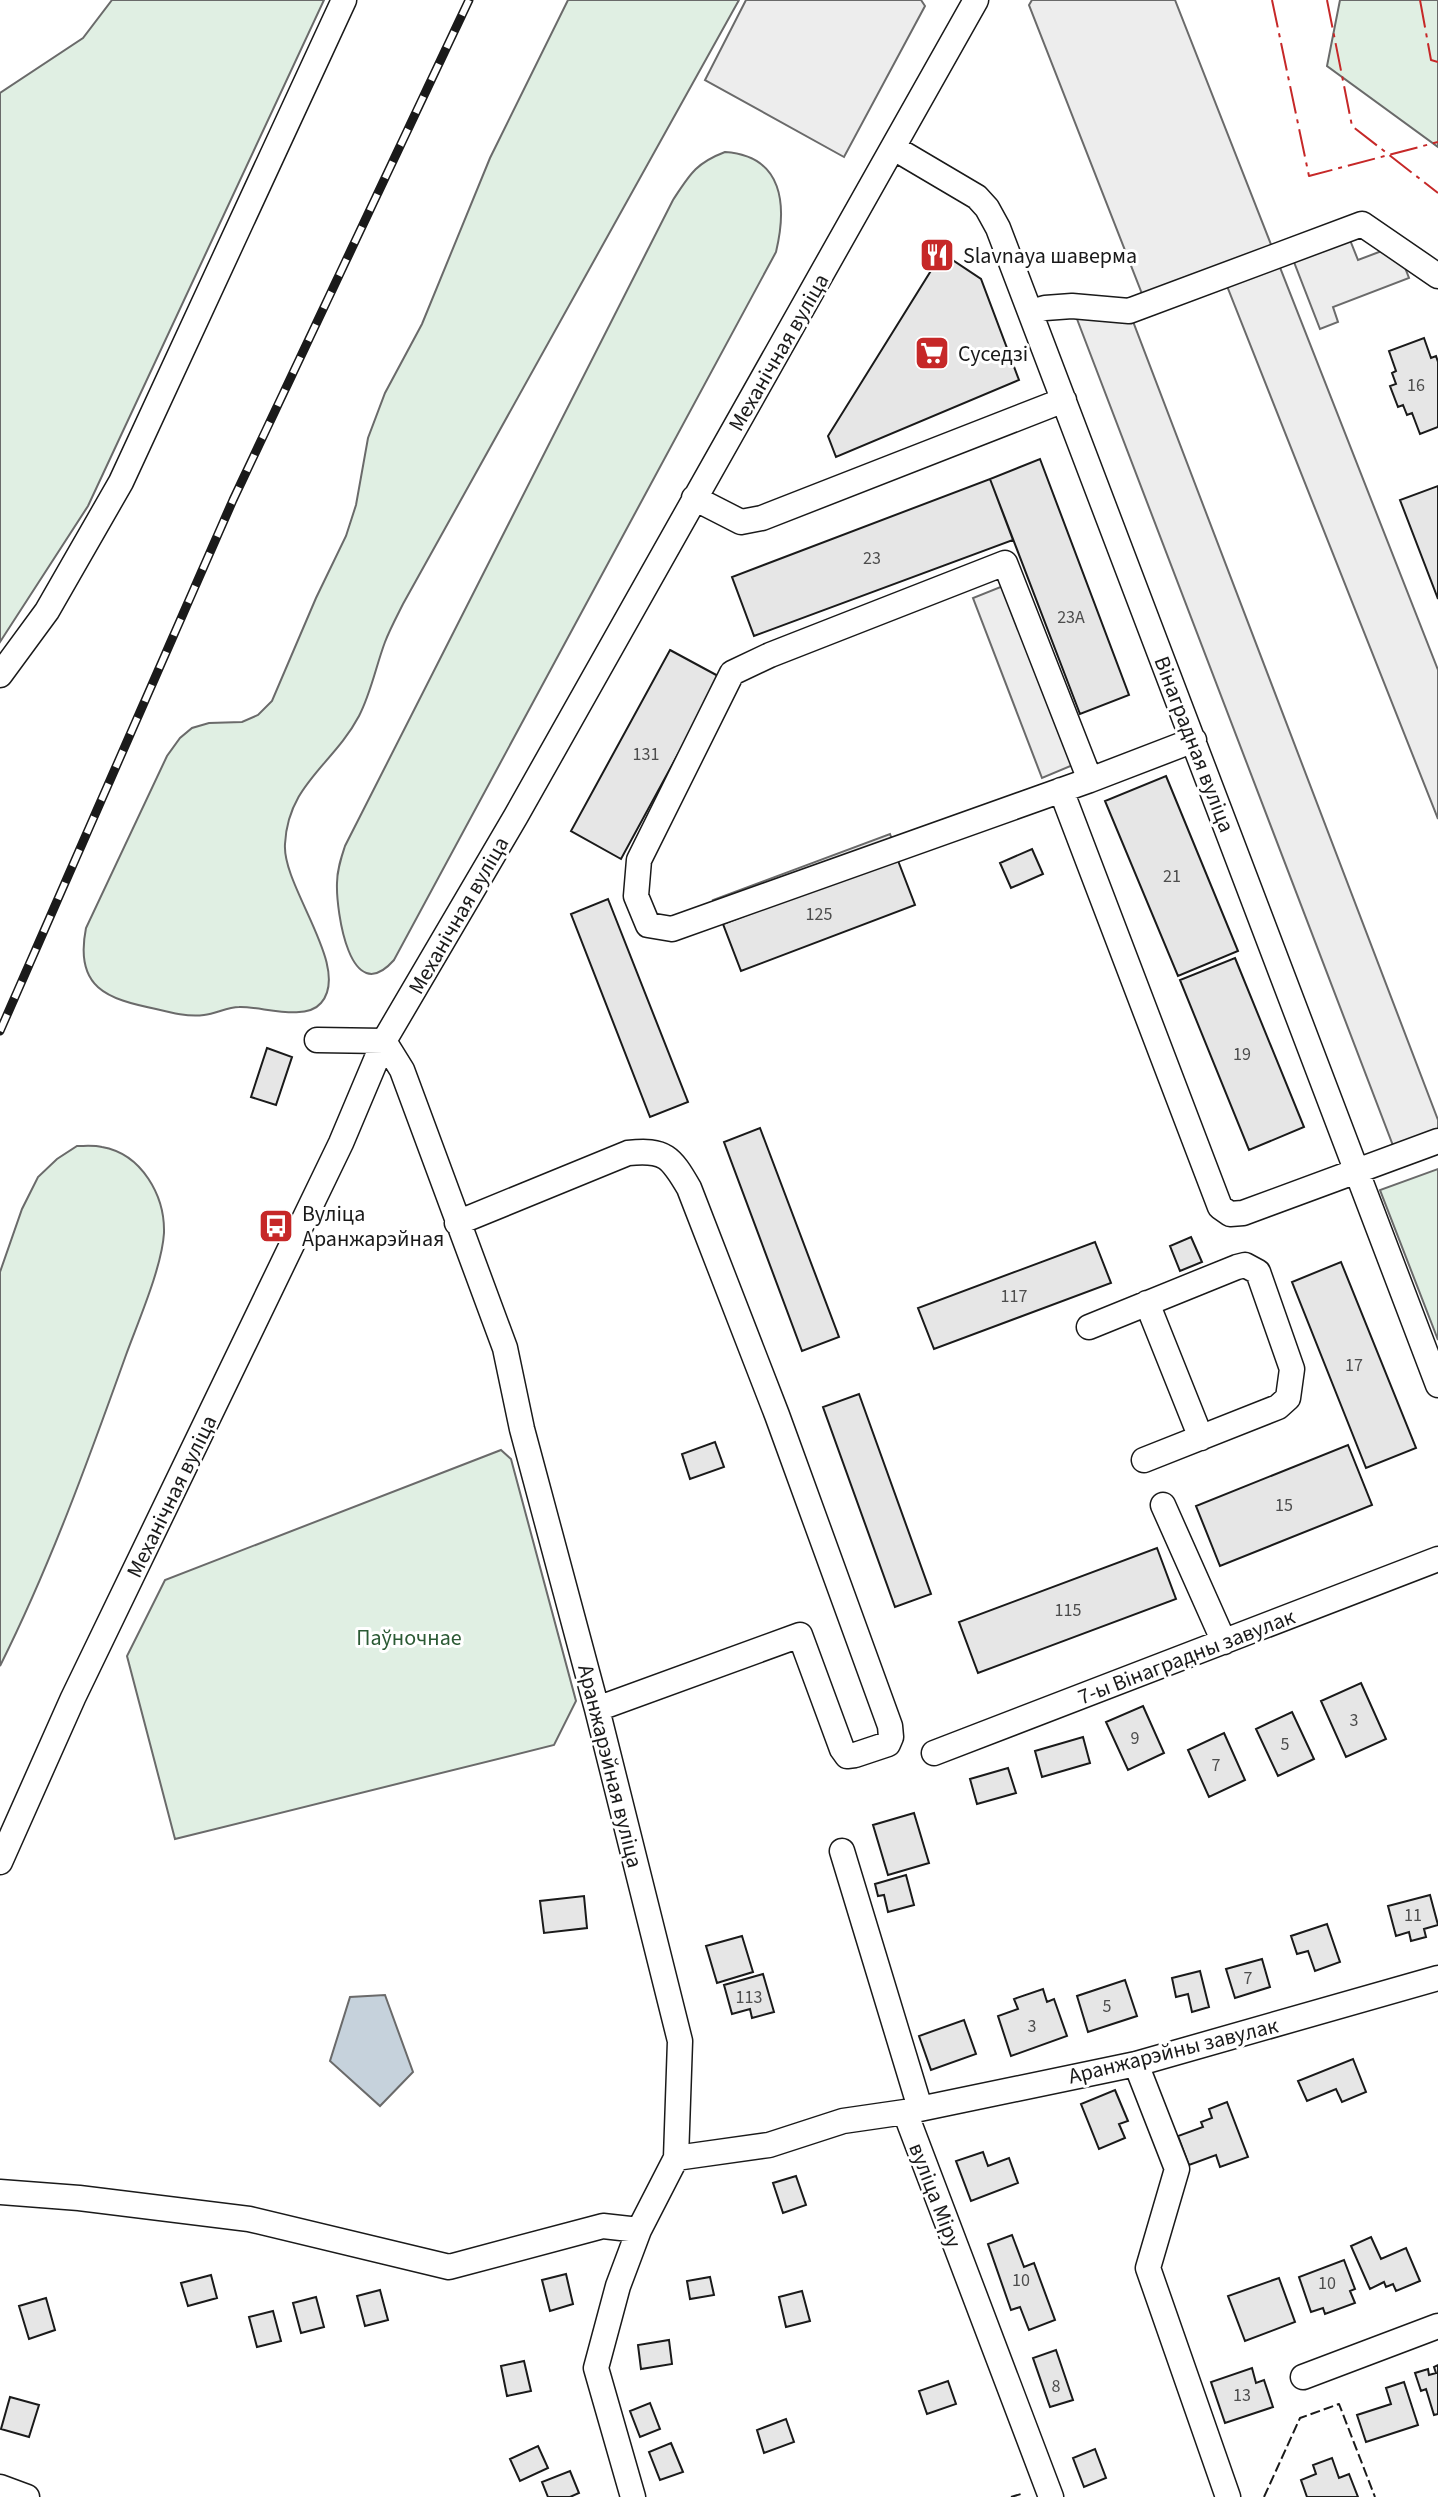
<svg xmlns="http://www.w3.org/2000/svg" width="1438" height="2497" font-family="'Source Sans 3',sans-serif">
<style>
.green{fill:#e0efe3;stroke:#6a6a6a;stroke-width:2}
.parking{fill:#ededed;stroke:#6a6a6a;stroke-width:2}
.water{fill:#c6d2dc;stroke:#6a6a6a;stroke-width:2}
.building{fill:#e6e6e6;stroke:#1a1a1a;stroke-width:2}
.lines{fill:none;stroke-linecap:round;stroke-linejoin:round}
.minor-casing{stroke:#1a1a1a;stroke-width:27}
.minor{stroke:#fff;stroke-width:24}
.rail-casing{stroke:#1a1a1a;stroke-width:9}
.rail{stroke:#fff;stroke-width:6;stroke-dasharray:18;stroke-linecap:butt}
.fence{stroke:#1a1a1a;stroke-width:2;stroke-dasharray:10 4;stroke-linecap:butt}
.power{stroke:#c62828;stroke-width:2;stroke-dasharray:28 6 4 6;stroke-linecap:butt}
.labels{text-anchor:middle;stroke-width:6;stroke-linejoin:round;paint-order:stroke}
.number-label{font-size:18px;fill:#4d4d4d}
.poi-label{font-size:22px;fill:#1a1a1a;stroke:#fff;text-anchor:start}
.street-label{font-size:22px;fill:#1a1a1a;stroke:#fff}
.park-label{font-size:22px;fill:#2b5a34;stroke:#fff}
</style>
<rect width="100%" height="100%" fill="#fff"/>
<path class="green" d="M112 0H324L88 506 0 642V93L83 38Z
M568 0H739L403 604C397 616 390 629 385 642 376 666 371 693 359 716 333 765 288 784 285 844 282 887 352 968 321 1003 305 1022 261 1006 239 1007 227 1007 216 1014 204 1015 188 1017 172 1013 156 1009 107 999 74 988 86 928L167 756 180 738 192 728 209 723 242 722 258 715 272 701 316 598 346 536 356 505 368 438 385 393 422 324 490 158Z
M1340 0H1438V147L1327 66Z
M725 152C784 156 787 206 776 252L394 960C350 1010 336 911 337 883 337 870 341 858 345 846L673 200C690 174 696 163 725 152Z
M77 1146C85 1146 94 1145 102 1147 142 1154 165 1196 164 1233 162 1267 138 1322 126 1355 88 1461 50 1566 0 1666V1272L22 1209 38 1177 57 1159Z
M1438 1169V1340L1380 1190Z
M501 1450 511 1459 576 1701 554 1745 175 1839 127 1656 165 1580Z"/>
<path class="parking" d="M746 0H921L925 6 844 157 705 80Z
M1032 0H1175L1438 670V819L1223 276 1146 304 1029 5Z
M1350 240 1358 260 1387 249 1402 260 1409 278 1333 307 1338 322 1320 329 1294 262Z
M1072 306 1129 311 1438 1120V1141L1397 1156Z
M1003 586 1073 765 1042 778 973 598Z
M890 834 894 845 716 908 713 900Z"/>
<path class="water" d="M385 1995 413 2072 380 2106 330 2061 350 1997Z"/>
<path class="building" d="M942 253 981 279 1019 380 836 457 828 436Z
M1424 338 1431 358 1436 356 1438 362V427L1420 434 1412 413 1407 415 1403 405 1398 407 1390 386 1396 384 1392 373 1396 371 1389 351Z
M1040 459 1129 695 1080 714 990 479Z
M990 479 1013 540 754 636 732 577Z
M1438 486V599L1400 500Z
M670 650 720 677 621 859 571 831Z
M1166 776 1238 951 1178 976 1105 801Z
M1032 849 1043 874 1011 888 1000 863Z
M897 858 915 905 741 971 723 924Z
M608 899 688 1102 650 1117 571 914Z
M1235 958 1304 1127 1249 1150 1180 980Z
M267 1048 292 1057 276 1105 251 1097Z
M760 1128 839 1337 802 1351 724 1142Z
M1191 1237 1202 1262 1180 1271 1170 1246Z
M1095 1242 1111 1283 934 1349 918 1308Z
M1341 1262 1416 1448 1366 1468 1292 1282Z
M859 1394 931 1594 895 1607 823 1407Z
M715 1442 724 1467 690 1479 682 1454Z
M1348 1445 1372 1505 1220 1566 1196 1506Z
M1157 1548 1176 1599 978 1673 959 1622Z
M1361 1683 1386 1739 1346 1757 1321 1701Z
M1143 1706 1164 1753 1128 1770 1106 1722Z
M1292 1712 1314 1759 1278 1776 1256 1729Z
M1224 1733 1245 1780 1209 1797 1188 1750Z
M1083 1737 1090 1763 1042 1777 1035 1751Z
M1008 1768 1016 1793 977 1804 970 1779Z
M914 1813 929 1863 888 1875 873 1825Z
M906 1875 914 1905 888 1912 884 1895 878 1896 875 1884Z
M1430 1895 1438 1925 1424 1929 1426 1937 1411 1941 1409 1932 1396 1936 1388 1906Z
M584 1896 587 1928 544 1933 540 1901Z
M1327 1924 1340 1962 1315 1971 1308 1951 1297 1954 1291 1936Z
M742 1936 753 1972 717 1983 706 1946Z
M1262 1959 1270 1987 1235 1998 1226 1969Z
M1200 1971 1209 2007 1192 2012 1188 1994 1176 1997 1172 1978Z
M763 1974 774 2012 752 2018 750 2009 732 2014 724 1985Z
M1125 1980 1137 2016 1088 2032 1077 1996Z
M1043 1989 1047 2002 1054 1999 1067 2036 1011 2056 998 2016 1018 2009 1014 1999Z
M964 2020 976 2054 931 2070 919 2036Z
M1353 2059 1366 2092 1342 2102 1336 2089 1307 2101 1298 2081Z
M1115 2090 1128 2121 1119 2124 1125 2138 1099 2149 1081 2104Z
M1227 2102 1248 2157 1220 2167 1216 2155 1189 2165 1178 2136 1203 2127 1201 2122 1212 2118 1209 2109Z
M983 2152 988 2166 1009 2158 1018 2183 971 2201 956 2161Z
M796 2176 806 2205 783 2213 773 2183Z
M1012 2235 1024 2267 1034 2263 1055 2320 1029 2330 1020 2307 1011 2310 988 2244Z
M1371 2237 1381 2259 1406 2248 1420 2281 1396 2291 1393 2284 1386 2287 1384 2282 1370 2289 1351 2246Z
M1344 2260 1355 2289 1350 2291 1355 2303 1325 2314 1323 2308 1311 2312 1299 2277Z
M566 2274 573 2304 550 2311 542 2280Z
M211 2275 217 2298 188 2306 181 2283Z
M710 2277 714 2295 690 2299 687 2281Z
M1279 2278 1295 2322 1245 2341 1228 2296Z
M380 2290 388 2320 365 2326 357 2296Z
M802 2291 810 2321 786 2327 779 2297Z
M316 2297 324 2327 301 2333 293 2303Z
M46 2298 55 2330 29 2339 19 2306Z
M273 2311 281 2341 257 2347 249 2317Z
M669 2340 672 2364 641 2369 638 2345Z
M1056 2350 1073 2400 1050 2407 1033 2358Z
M524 2361 531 2391 507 2396 501 2366Z
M1438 2365V2414L1434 2415 1426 2389 1421 2391 1415 2373 1428 2369 1429 2375 1436 2373 1434 2367Z
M1252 2368 1256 2383 1264 2380 1273 2407 1225 2423 1211 2382Z
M948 2381 956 2404 927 2414 919 2391Z
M1404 2382 1418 2425 1366 2442 1357 2415 1391 2404 1386 2388Z
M10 2397 39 2405 29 2437 1 2429Z
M650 2403 660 2429 640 2437 630 2411Z
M786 2419 794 2442 764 2453 757 2430Z
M671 2443 683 2472 660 2480 649 2452Z
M538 2446 548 2468 520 2481 510 2459Z
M1095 2449 1106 2478 1084 2487 1073 2458Z
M1332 2458 1339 2478 1349 2474 1358 2497H1307L1301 2480 1316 2474 1313 2465Z
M570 2471 579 2493 570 2497H548L542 2482Z"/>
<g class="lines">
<g class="minor-casing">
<path id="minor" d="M894 148 977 197 987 208 998 228 1438 1385
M1031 312 1045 308 1072 306 1129 311 1362 224 1438 276
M694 498 741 522 762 518 1064 400
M0 675 47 611 121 482 344 0
M1090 780 1005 563 770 655 732 673 639 860 636 896 648 925 672 929 1090 780 1194 740
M1061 790 1220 1207 1230 1214 1243 1213 1438 1141
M317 1040 384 1041 402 1070 505 1348 522 1429 597 1709 680 2041 676 2158 639 2230 618 2286 596 2368 633 2497
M457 1223 628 1153C665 1149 671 1157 689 1188L777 1415 890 1726 891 1737 888 1744 855 1755 847 1756 842 1749 800 1635 597 1709
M1147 1303 1201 1438
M1089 1327 1237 1267 1245 1265 1258 1272 1292 1369 1288 1398 1278 1407 1144 1460
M1163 1505 1224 1642
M934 1753 1438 1559
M842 1851 920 2108
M0 1862 73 1698 341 1143 384 1041 516 816 976 0
M1136 2064 1177 2169 1148 2268 1228 2497
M905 2112 1136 2064 1438 1978
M676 2158 769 2145 843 2121 905 2112 1051 2497
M0 2192 79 2198 249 2219 449 2267 603 2226 639 2230
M1303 2377 1438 2326
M0 2487 27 2497"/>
</g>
<use href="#minor" class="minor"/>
<g class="rail-casing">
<path id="rail" d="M0 1031 233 500 469 0"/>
</g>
<use href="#rail" class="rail"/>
<path class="fence" d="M1011 2497 1021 2494 1022 2497
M1264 2497 1300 2418 1339 2404 1375 2497"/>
<path class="power" d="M1272 0 1309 176 1438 142
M1327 0 1352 126 1438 193
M1420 0 1431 60 1438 62"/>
</g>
<defs>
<g id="restaurant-square" transform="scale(1.8)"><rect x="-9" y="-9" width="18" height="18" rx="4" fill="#c62828" stroke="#fff"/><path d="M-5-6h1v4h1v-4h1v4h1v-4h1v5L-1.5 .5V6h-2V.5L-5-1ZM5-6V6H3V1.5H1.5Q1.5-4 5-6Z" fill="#fff"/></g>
<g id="supermarket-square" transform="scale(1.8)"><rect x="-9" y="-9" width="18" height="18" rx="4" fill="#c62828" stroke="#fff"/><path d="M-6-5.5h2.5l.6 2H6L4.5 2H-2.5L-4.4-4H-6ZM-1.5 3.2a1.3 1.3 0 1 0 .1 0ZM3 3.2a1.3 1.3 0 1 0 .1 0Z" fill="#fff"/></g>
<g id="bus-square" transform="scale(1.8)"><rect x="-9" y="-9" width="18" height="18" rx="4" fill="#c62828" stroke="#fff"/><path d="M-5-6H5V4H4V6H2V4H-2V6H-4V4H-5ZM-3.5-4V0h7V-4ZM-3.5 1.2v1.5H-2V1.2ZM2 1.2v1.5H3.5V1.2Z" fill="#fff"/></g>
</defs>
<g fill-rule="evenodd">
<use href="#restaurant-square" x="937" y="255"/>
<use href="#supermarket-square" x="932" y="353"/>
<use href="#bus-square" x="276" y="1226"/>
</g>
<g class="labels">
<g class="number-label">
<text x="1416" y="391">16</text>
<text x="872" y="564">23</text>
<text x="1071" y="623">23А</text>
<text x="646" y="760">131</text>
<text x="1172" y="882">21</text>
<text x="819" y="920">125</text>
<text x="1242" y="1060">19</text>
<text x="1014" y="1302">117</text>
<text x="1354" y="1371">17</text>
<text x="1284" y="1511">15</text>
<text x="1068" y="1616">115</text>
<text x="1354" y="1726">3</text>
<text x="1135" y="1744">9</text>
<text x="1285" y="1750">5</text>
<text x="1216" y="1771">7</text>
<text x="1413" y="1921">11</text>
<text x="1248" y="1984">7</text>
<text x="749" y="2003">113</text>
<text x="1107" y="2012">5</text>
<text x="1032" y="2032">3</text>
<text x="1021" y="2286">10</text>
<text x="1327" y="2289">10</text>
<text x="1056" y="2392">8</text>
<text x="1242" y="2401">13</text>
</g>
<g class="poi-label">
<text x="963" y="263">Slavnaya шаверма</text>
<text x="958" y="361">Суседзі</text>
<text x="302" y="1221">Вуліца<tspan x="302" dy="25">Аранжарэйная</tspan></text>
</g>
<g class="street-label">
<text transform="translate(778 352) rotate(-60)" y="8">Механічная вуліца</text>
<text transform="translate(1195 744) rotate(69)" y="8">Вінаградная вуліца</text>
<text transform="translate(458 915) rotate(-60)" y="8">Механічная вуліца</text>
<text transform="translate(171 1496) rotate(-64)" y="8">Механічная вуліца</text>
<text transform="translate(1186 1656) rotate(-21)" y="8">7-ы Вінаградны завулак</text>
<text transform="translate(611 1766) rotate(76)" y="8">Аранжарэйная вуліца</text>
<text transform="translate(1173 2050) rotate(-14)" y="8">Аранжарэйны завулак</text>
<text transform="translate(936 2195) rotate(69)" y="8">вуліца Міру</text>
</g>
<g class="park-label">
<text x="409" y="1645">Паўночнае</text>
</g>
</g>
</svg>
